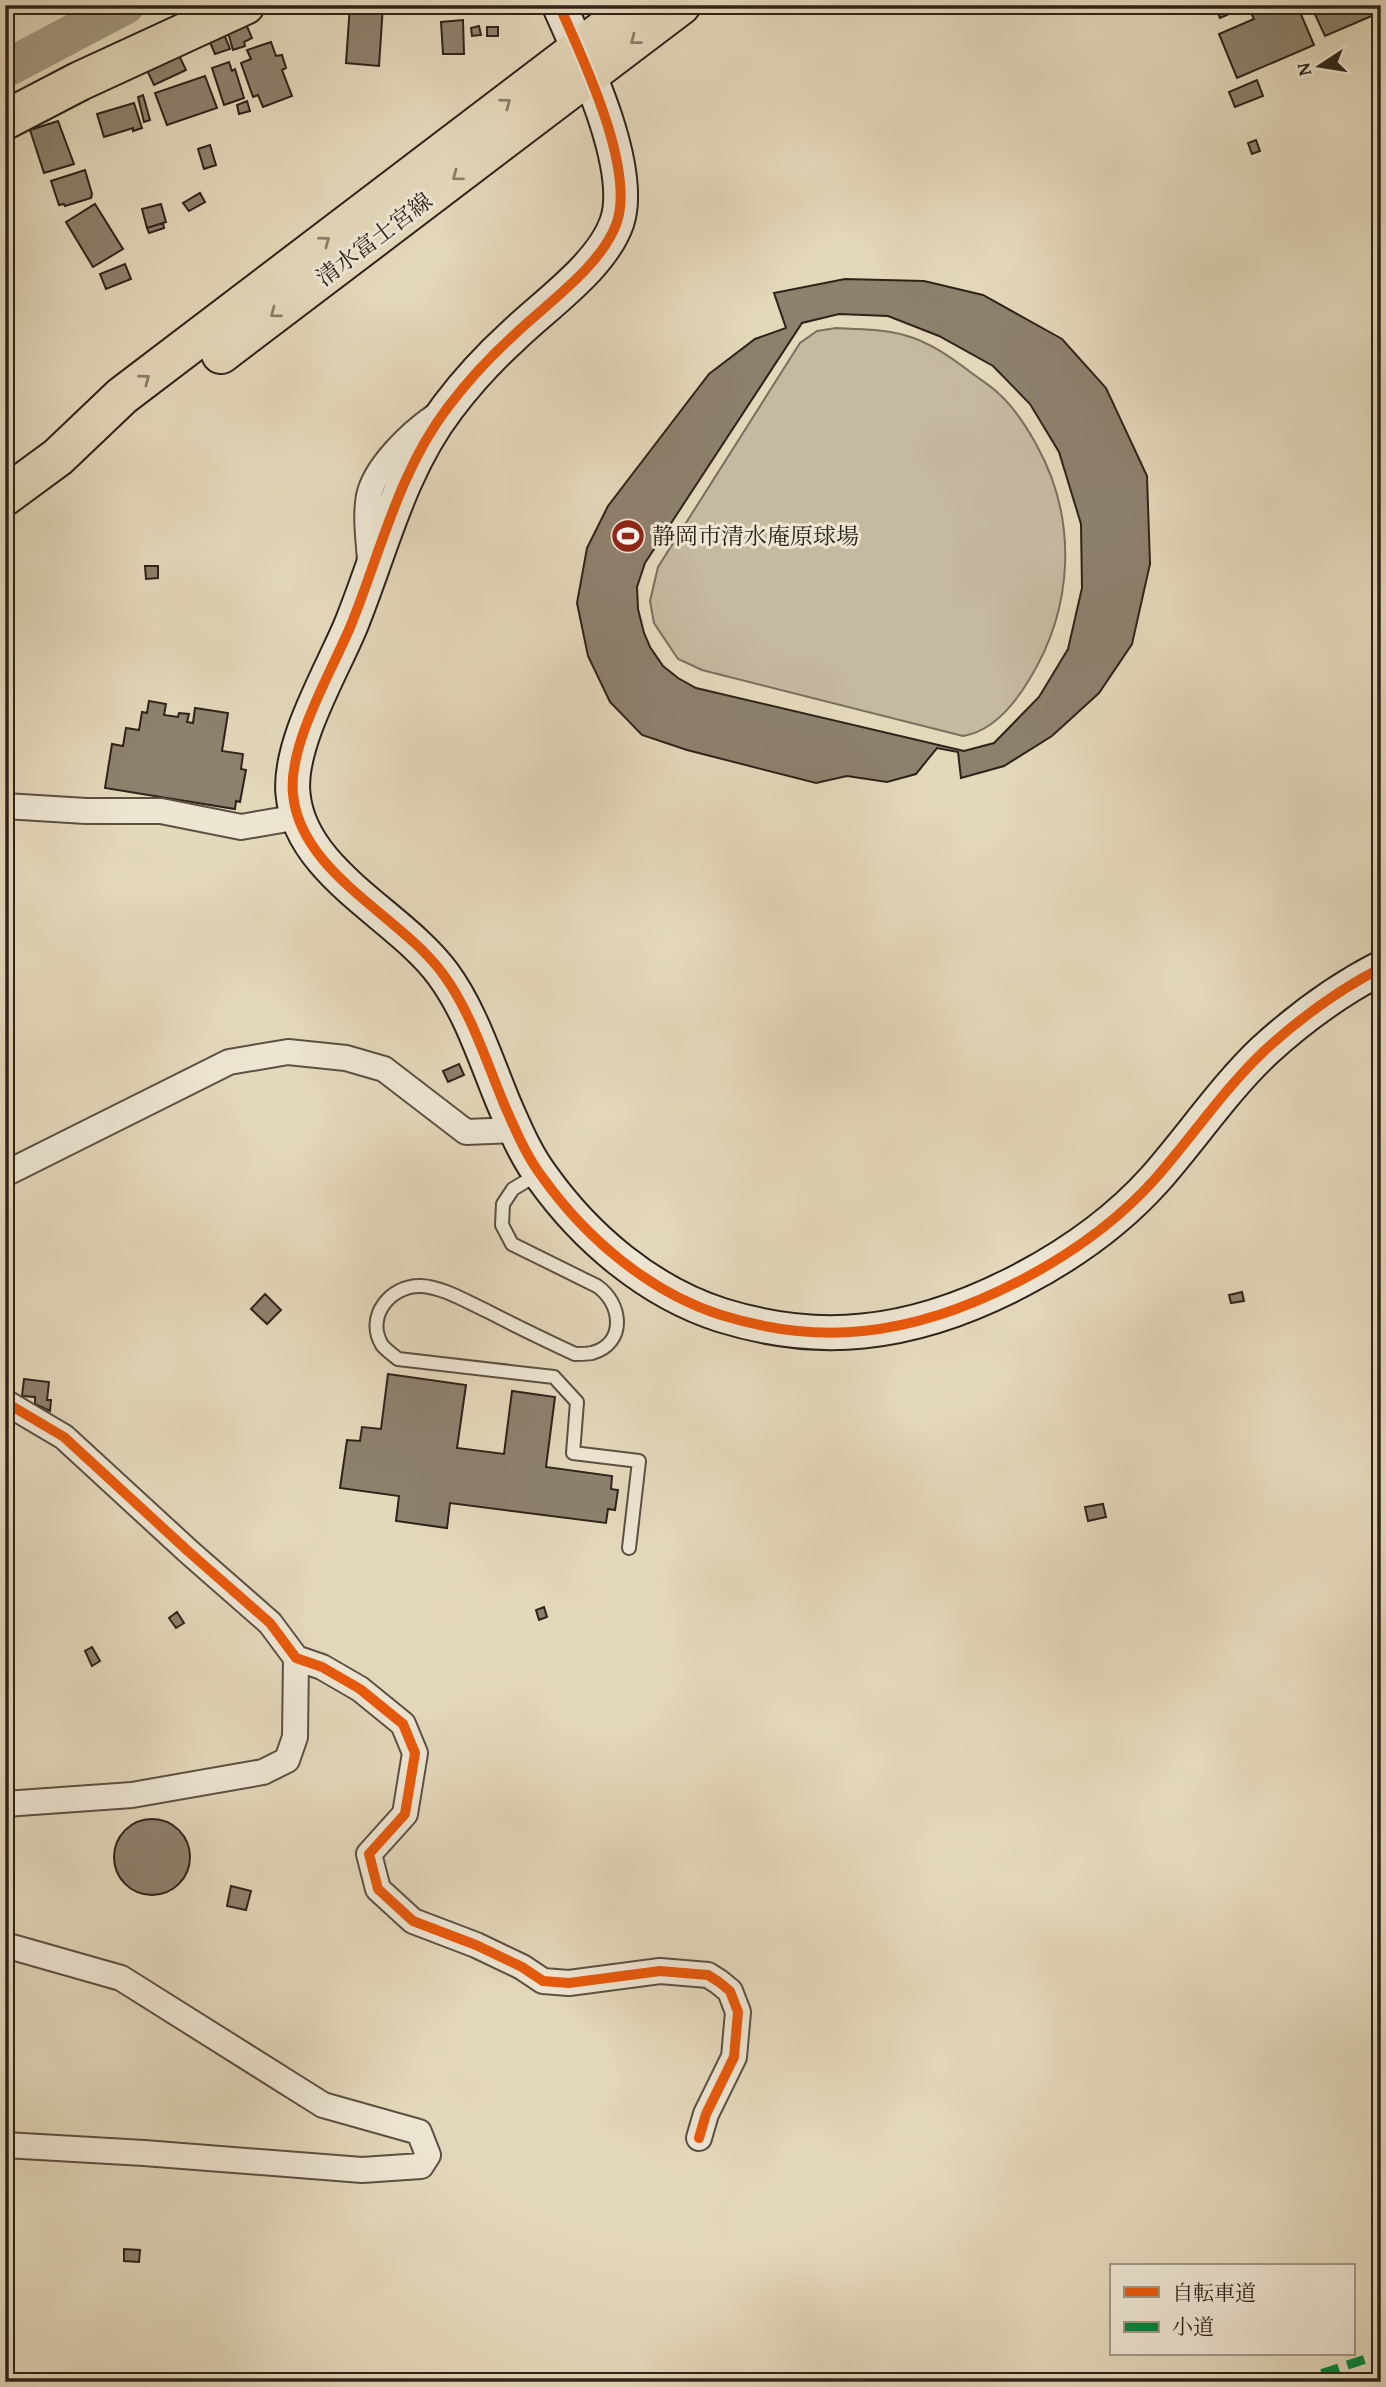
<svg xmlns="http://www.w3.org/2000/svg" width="1386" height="2387" font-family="'Gentium Book Plus','Noto Serif JP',serif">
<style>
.green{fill:#c5b9a0;stroke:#7a6e5d;stroke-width:2}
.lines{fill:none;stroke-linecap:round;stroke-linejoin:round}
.river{stroke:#a69a84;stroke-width:38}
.building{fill:#8d816e;stroke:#2e231a;stroke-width:2;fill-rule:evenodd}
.lane-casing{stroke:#5c5042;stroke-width:16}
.street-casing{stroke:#5c5042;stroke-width:28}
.secondary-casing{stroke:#2e231a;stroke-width:37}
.primary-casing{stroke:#2e231a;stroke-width:42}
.lane{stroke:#ede6d3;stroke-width:12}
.street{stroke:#ede6d3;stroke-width:24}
.secondary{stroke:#ede6d3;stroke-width:33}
.primary{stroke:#e4d8bb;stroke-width:38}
.quiet{stroke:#00873e;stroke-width:9;stroke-dasharray:18 9;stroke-linecap:butt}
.cycleway-casing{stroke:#ede6d3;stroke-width:15}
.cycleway{stroke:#e8590c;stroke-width:10}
.oneway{stroke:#897e6a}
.labels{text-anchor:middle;stroke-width:6;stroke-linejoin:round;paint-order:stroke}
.street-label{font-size:23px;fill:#2e231a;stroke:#ede6d3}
.poi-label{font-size:23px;fill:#2e231a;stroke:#ede6d3;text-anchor:start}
</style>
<rect width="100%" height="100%" fill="#e4d8bb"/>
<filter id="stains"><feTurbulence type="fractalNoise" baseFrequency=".00286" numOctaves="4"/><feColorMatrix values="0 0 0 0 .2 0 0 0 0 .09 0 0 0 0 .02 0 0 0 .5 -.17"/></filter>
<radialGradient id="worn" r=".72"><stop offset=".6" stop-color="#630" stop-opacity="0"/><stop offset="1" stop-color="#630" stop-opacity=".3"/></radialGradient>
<path class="green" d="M836 328C858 329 882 329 904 335 930 342 952 358 973 374 981 380 991 386 998 393 1013 406 1026 426 1036 444 1078 519 1074 607 1029 680 1014 705 993 731 963 736L702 670 678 659 654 623 650 601 658 567 800 343 817 331Z"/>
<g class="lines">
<path class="river" d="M5 69 126 5"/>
</g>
<path class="building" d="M350 5H383L379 66 346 63Z
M1215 5H1316L1300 12 1314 45 1237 78 1219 34 1254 19 1248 6 1220 18Z
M1318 5H1381V12L1325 36 1312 8Z
M243 17 252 38 244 42 245 46 233 50 226 26Z
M463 20 464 54H443L441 22Z
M479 26 481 35 472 36 471 28Z
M487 27H498V36H487Z
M224 34 230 49 215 54 209 40Z
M271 42 276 56 282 55 286 68 282 70 292 96 263 107 258 95 253 97 241 63 251 59 247 50Z
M175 47 186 70 154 85 143 62Z
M229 62 232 71 235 69 244 98 224 105 212 68Z
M205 76 217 108 167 125 155 93Z
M1257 80 1263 96 1235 107 1229 92Z
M143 95 150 120 144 122 138 97Z
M247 101 250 111 239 114 237 105Z
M134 103 142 128 133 131V128L104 137 97 114Z
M58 121 74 164 44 173 30 130Z
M1256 140 1260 151 1252 154 1248 143Z
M210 145 216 165 204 169 198 149Z
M85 170 92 194 91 198 65 206 64 204 59 205 51 181Z
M5 192 12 218 5 221Z
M200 193 205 202 189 211 183 203Z
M95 204 123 249 93 267 66 222Z
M161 204 166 222 147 228 142 209Z
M163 223 164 228 149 233 147 228Z
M125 264 131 279 106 289 100 274Z
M845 279 924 281 983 295 1062 339 1106 388 1147 476 1150 564 1132 644 1099 693 1052 736 1004 766 961 778 958 752 937 748 916 774 887 782 847 776 816 783 687 750 642 735 610 702 588 656 577 603 587 548 608 506 709 374 755 339 786 328 774 293ZM839 314 888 316 939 336 993 366 1030 404 1059 452 1081 524 1082 588 1068 649 1039 697 994 743 964 751 696 688 678 678 663 666 650 647 644 633 638 609 637 587 645 563 802 323Z
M145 566H158V578L146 579Z
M149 701 166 704 164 715 178 717 179 713 189 714 187 722 193 723 195 708 228 713 222 751 243 754 241 769 246 770 240 802 236 801 235 809 105 788 112 744 123 746 126 728 139 730 142 712 147 713Z
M459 1064 464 1075 448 1082 443 1071Z
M1242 1292 1244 1301 1231 1303 1229 1295Z
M265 1294 281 1310 267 1324 251 1309Z
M388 1374 466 1385 457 1448 504 1454 512 1391 555 1397 546 1467 612 1476 611 1489 618 1490 615 1510 608 1509 606 1523 450 1503 447 1528 396 1521 399 1496 340 1488 347 1440 360 1441 362 1427 381 1429Z
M24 1379 49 1382 47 1400H51L50 1411 35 1404V1397L22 1396Z
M1381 1382V1401L1372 1388Z
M1103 1504 1106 1517 1088 1521 1085 1507Z
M544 1607 547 1617 539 1620 536 1610Z
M177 1612 184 1623 176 1628 169 1618Z
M92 1647 100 1661 92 1666 85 1651Z
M114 1857a38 38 0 1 1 76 0a38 38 0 1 1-76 0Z
M231 1886 251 1891 246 1910 227 1906Z
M124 2249 140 2250 139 2262 124 2261Z"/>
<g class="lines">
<g class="lane-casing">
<path id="lane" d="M538 1174 513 1189 503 1204 502 1225 512 1244 597 1286C622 1303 627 1343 592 1353 587 1354 580 1354 575 1354 545 1340 516 1326 487 1311 467 1302 443 1287 421 1286 390 1285 365 1317 382 1345 386 1350 393 1355 398 1359L554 1377 577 1402 573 1453 639 1461 629 1548"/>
</g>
<g class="street-casing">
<path id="street" d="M370 562C369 541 365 517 369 496 375 467 411 433 434 417
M5 806 86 811H161L241 827 299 817
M5 1174 229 1062 288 1052 346 1058 384 1069 466 1132 516 1130
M5 1402 64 1437 189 1552 270 1623 296 1658 322 1667 360 1689 403 1724 415 1753 405 1814 369 1854 378 1889 413 1921 476 1945 522 1967 543 1981 569 1983 660 1971 708 1975 719 1982 730 1991 738 2012 734 2057 706 2114 699 2138
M5 1804 132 1795 263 1772 287 1760 295 1737 296 1658
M5 1945 121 1978 323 2105 419 2132 428 2155 421 2166 362 2170 144 2153 5 2145"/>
</g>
<g class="secondary-casing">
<path id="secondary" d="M559 5C582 57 635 167 617 222 602 266 546 304 513 336 490 357 467 382 448 407 399 471 381 551 351 625 332 671 288 744 293 794 300 873 400 915 443 974 471 1012 486 1061 504 1104 515 1129 526 1156 543 1178 586 1238 649 1292 721 1315 766 1329 815 1336 863 1331 965 1321 1087 1255 1155 1179 1192 1137 1224 1089 1264 1051 1299 1019 1338 990 1381 968"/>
</g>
<g class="primary-casing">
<path id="primary" d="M5 120 80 81 245 5
M221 354 681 5
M5 496 58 457 122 396 636 5"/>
</g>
<use href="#lane" class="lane"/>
<use href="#street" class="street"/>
<use href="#secondary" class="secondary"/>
<use href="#primary" class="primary"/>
<path class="quiet" d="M1296 2382 1381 2354"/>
<g class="cycleway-casing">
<path id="cycleway" d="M559 5C582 57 635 167 617 222 602 266 546 304 513 336 490 357 467 382 448 407 399 471 381 551 351 625 332 671 288 744 293 794 300 873 400 915 443 974 471 1012 486 1061 504 1104 515 1129 526 1156 543 1178 586 1238 649 1292 721 1315 766 1329 815 1336 863 1331 965 1321 1087 1255 1155 1179 1192 1137 1224 1089 1264 1051 1299 1019 1338 990 1381 968
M5 1402 64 1437 189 1552 270 1623 296 1658 322 1667 360 1689 403 1724 415 1753 405 1814 369 1854 378 1889 413 1921 476 1945 522 1967 543 1981 569 1983 660 1971 708 1975 719 1982 730 1991 738 2012 734 2057 706 2114 699 2138"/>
</g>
<use href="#cycleway" class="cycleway"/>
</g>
<defs><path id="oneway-chevron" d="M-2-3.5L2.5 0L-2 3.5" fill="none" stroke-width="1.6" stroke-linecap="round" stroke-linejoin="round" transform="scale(1.75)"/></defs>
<g class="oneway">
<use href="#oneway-chevron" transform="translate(635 40) rotate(142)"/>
<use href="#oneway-chevron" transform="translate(506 103) rotate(-37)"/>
<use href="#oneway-chevron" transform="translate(457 176) rotate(143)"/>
<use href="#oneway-chevron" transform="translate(325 241) rotate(-37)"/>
<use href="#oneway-chevron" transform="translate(275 313) rotate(143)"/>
<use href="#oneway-chevron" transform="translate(145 379) rotate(-37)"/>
</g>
<defs>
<g id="stadium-disc" transform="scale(1.75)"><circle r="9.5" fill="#8f2418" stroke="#ede6d3"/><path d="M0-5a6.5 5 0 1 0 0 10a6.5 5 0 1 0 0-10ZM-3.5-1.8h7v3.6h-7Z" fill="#fff"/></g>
</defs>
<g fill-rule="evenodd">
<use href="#stadium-disc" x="628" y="536"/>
</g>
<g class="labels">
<g class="street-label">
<text transform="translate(374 239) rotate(-37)" y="8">清水富士宮線</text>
</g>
<g class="poi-label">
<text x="652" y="544">静岡市清水庵原球場</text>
</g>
</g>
<rect width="1386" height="2387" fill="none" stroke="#e4d8bb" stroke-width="28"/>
<rect x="7" y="7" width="1372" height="2373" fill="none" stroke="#2e231a" stroke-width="3.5"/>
<rect x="14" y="14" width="1358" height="2359" fill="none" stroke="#2e231a" stroke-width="2"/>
<rect x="1110" y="2264" width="245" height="91" fill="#ede6d3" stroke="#a19889" stroke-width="2"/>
<rect x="1124" y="2287" width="35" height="10" fill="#e8590c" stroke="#a19889" stroke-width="2"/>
<text x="1172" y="2300" font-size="21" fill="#2e231a">自転車道</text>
<rect x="1124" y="2322" width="35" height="10" fill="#00873e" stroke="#a19889" stroke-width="2"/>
<text x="1172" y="2334" font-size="21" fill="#2e231a">小道</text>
<g transform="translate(1320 66) rotate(258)" stroke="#ede6d3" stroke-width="5" paint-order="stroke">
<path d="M0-5L12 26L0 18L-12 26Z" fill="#2e231a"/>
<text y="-10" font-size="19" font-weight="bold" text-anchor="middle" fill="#2e231a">N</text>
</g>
<rect width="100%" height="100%" filter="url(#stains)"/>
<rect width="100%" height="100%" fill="url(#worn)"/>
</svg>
